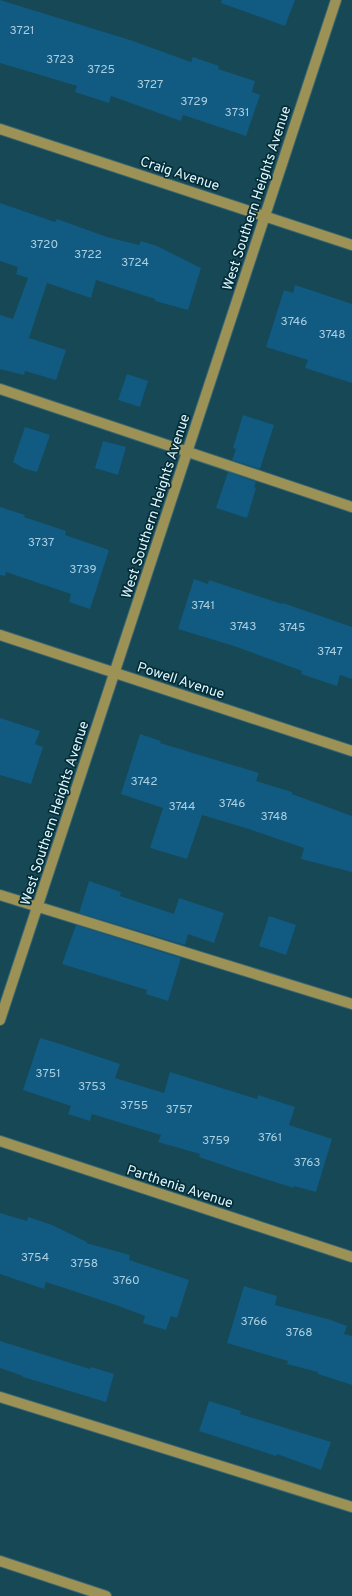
<svg xmlns="http://www.w3.org/2000/svg" width="352" height="1596" font-family="Overpass,sans-serif">
<style>
.building{fill:#115a82}
.lines{fill:none;stroke-linecap:round;stroke-linejoin:round}
.minor-casing{stroke:#3b6773;stroke-width:12}
.minor{stroke:#9d9255;stroke-width:10}
.labels{text-anchor:middle;stroke-width:3.5;stroke-linejoin:round;paint-order:stroke}
.number-label{font-size:12px;fill:#aacfdf}
.street-label{font-size:14px;fill:#ddf6fe;stroke:#042d37}
</style>
<rect width="100%" height="100%" fill="#174855"/>
<path class="building" d="M0 0 130 40 191 62 193 57 219 66 218 69 255 81 252 92 260 95 246 136 183 115 181 121 111 96 109 103 75 92 77 86 0 63Z
M222 0H295L285 26 221 3Z
M0 203 55 222 57 219 107 237 139 245 141 241 157 246 201 268 188 310 155 301V299L96 280 91 298 47 283 29 338 66 350 56 380 25 371 24 375 0 369V315L13 319 28 278 16 274 18 267 0 261Z
M295 285 352 304V383L305 368 308 360 266 347 284 290 293 293Z
M127 374 148 381 140 407 118 400Z
M243 415 274 425 260 469 232 460 236 449 233 448Z
M25 427 50 435 37 472 23 468 13 462Z
M103 441 126 447 118 475 95 468Z
M228 472 256 482 254 487 256 488 247 518 216 508Z
M0 507 25 515 24 517 66 531 65 535 109 550 90 609 69 602 71 594 6 572 5 576 0 575Z
M194 579 208 584 209 580 282 604 283 603 352 627V679L340 675 337 686 301 674 302 671 237 647 178 629Z
M0 718 40 731 35 744 43 747 31 784 0 775Z
M140 734 161 741 160 743 259 773 256 781 292 792V794L352 816V872L301 859 304 848 252 830 202 815 187 859 150 848 163 808 121 794Z
M89 881 121 892 120 896 174 914 179 898 224 913 214 943 188 934 185 945 79 913Z
M269 916 296 925 286 955 259 946Z
M76 925 181 958 168 1001 146 994 147 990 62 964Z
M40 1038 60 1044 120 1064 115 1078 164 1093 170 1072 257 1099 258 1095 295 1107 289 1125 332 1139 316 1192 294 1186V1188L240 1171 199 1157 200 1154 158 1142 161 1135 92 1114 90 1121 68 1114 71 1106 23 1090Z
M0 1213 27 1221 28 1217 52 1225 87 1242 86 1243 130 1255 129 1260 189 1280 177 1318 171 1316 166 1330 143 1323 145 1316 116 1305 46 1282 44 1289 0 1274Z
M244 1286 277 1296 275 1305 331 1320 347 1326 344 1334 352 1336V1385L318 1374V1372L287 1364 288 1361 227 1343Z
M0 1341 90 1369 91 1367 114 1374 106 1402 23 1377V1376L0 1368Z
M209 1401 241 1411 240 1414 331 1442 321 1470 277 1454 276 1456 199 1431Z"/>
<g class="lines">
<g class="minor-casing">
<path id="minor" d="M0 129 352 245
M0 389 352 507
M0 635 352 751
M0 895 352 1004
M0 1020 336 0
M0 1141 352 1257
M0 1397 352 1507
M0 1561 106 1596"/>
</g>
<use href="#minor" class="minor"/>
</g>
<g class="labels">
<g class="number-label">
<text x="22" y="34">3721</text>
<text x="60" y="63">3723</text>
<text x="101" y="73">3725</text>
<text x="150" y="88">3727</text>
<text x="194" y="105">3729</text>
<text x="237" y="116">3731</text>
<text x="44" y="248">3720</text>
<text x="88" y="258">3722</text>
<text x="135" y="266">3724</text>
<text x="294" y="325">3746</text>
<text x="332" y="338">3748</text>
<text x="41" y="546">3737</text>
<text x="83" y="573">3739</text>
<text x="203" y="609">3741</text>
<text x="243" y="630">3743</text>
<text x="292" y="631">3745</text>
<text x="330" y="655">3747</text>
<text x="144" y="785">3742</text>
<text x="232" y="807">3746</text>
<text x="182" y="810">3744</text>
<text x="274" y="820">3748</text>
<text x="48" y="1077">3751</text>
<text x="92" y="1090">3753</text>
<text x="134" y="1109">3755</text>
<text x="179" y="1113">3757</text>
<text x="270" y="1141">3761</text>
<text x="216" y="1144">3759</text>
<text x="307" y="1166">3763</text>
<text x="35" y="1261">3754</text>
<text x="84" y="1267">3758</text>
<text x="126" y="1284">3760</text>
<text x="254" y="1325">3766</text>
<text x="299" y="1336">3768</text>
</g>
<g class="street-label">
<text transform="translate(180 173) rotate(18)" y="5">Craig Avenue</text>
<text transform="translate(256 198) rotate(-72)" y="5">West Southern Heights Avenue</text>
<text transform="translate(155 506) rotate(-72)" y="5">West Southern Heights Avenue</text>
<text transform="translate(181 680) rotate(18)" y="5">Powell Avenue</text>
<text transform="translate(54 813) rotate(-72)" y="5">West Southern Heights Avenue</text>
<text transform="translate(180 1186) rotate(18)" y="5">Parthenia Avenue</text>
</g>
</g>
</svg>
